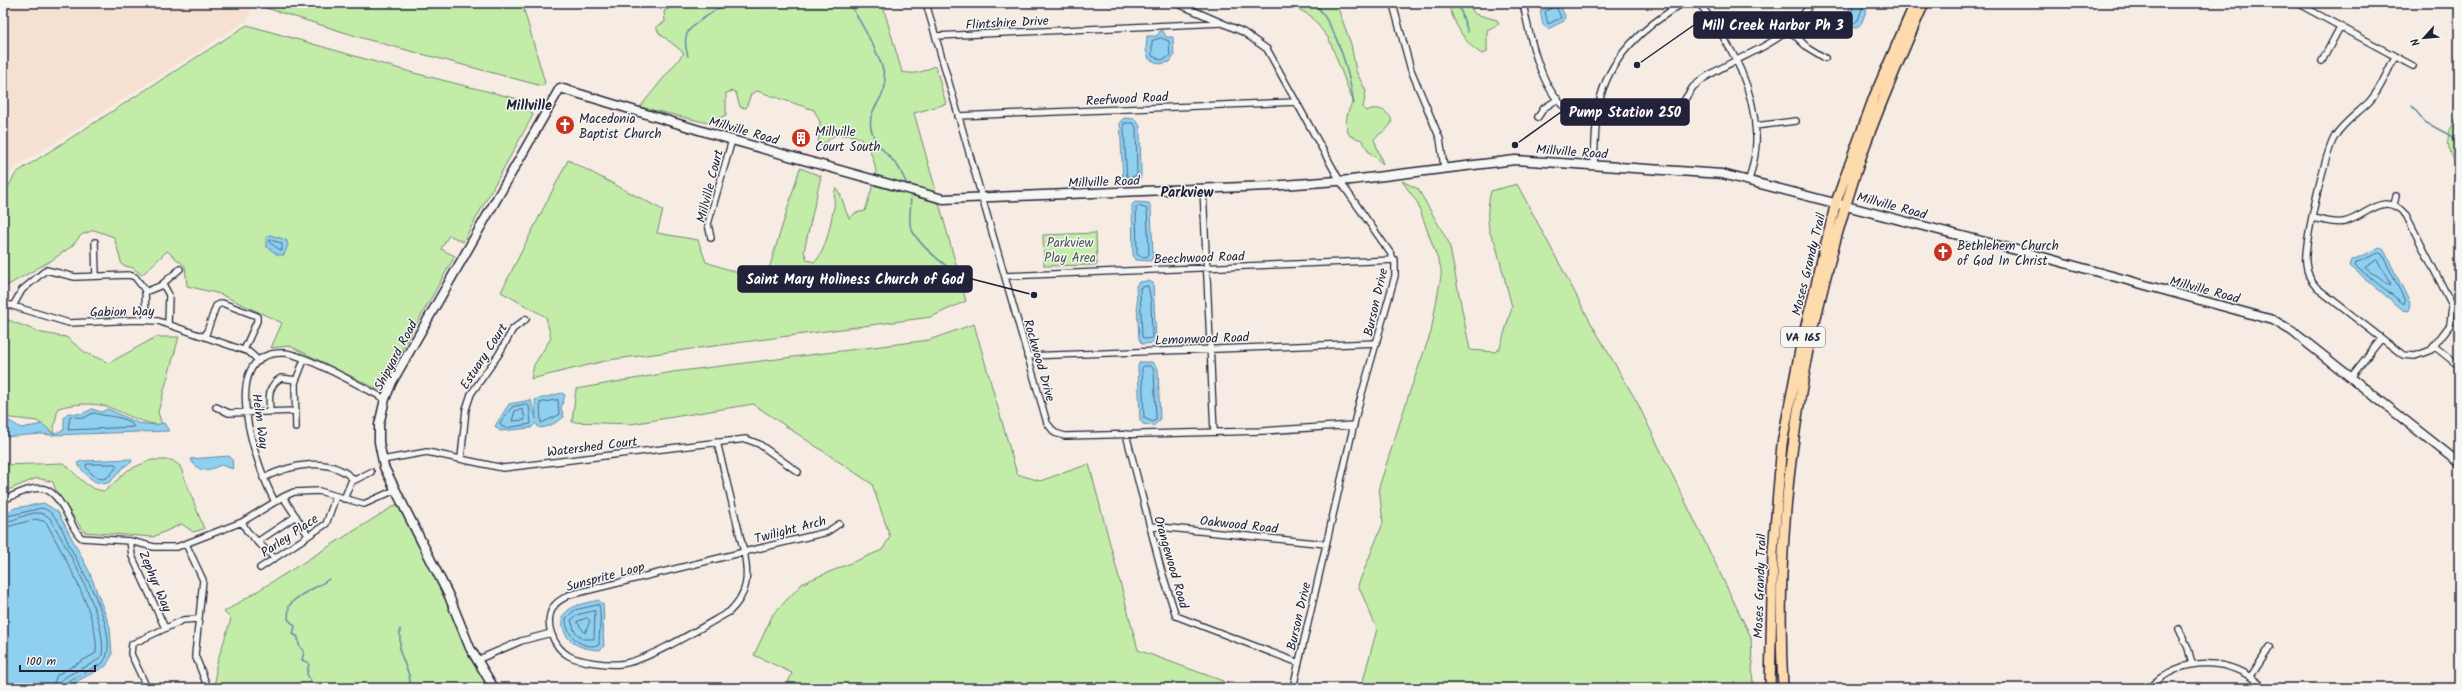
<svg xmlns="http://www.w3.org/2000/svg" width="2462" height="691" font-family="Kalam,sans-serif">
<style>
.built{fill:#f6e0d1}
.green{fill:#c3eca8;stroke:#728772;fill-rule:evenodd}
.water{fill:#8fd0f0;stroke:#638aa8}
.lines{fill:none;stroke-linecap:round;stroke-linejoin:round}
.shore{stroke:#4e6883;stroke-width:1}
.stream{stroke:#638aa8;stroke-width:1.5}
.street-casing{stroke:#22223b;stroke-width:8}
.secondary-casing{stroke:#22223b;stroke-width:11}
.primary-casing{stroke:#22223b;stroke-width:12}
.street{stroke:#f6f6f2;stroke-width:5.5}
.secondary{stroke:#f6f6f2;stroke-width:8}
.primary{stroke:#fedbac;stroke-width:9}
.labels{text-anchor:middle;stroke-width:3;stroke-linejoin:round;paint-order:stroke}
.shield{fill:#f6f6f2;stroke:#626272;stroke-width:1}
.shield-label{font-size:12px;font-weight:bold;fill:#22223b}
.street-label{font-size:13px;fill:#22223b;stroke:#f6f6f2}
.poi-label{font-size:13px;fill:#22223b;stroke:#f6f6f2;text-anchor:start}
.park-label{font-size:13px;fill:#4a5456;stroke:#f6f6f2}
.neighbourhood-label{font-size:14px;font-weight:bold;fill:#22223b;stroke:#f6f6f2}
.leader{fill:none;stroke:#22223b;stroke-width:1.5}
.callout-dot{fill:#22223b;stroke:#f6f6f2;stroke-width:1.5}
.callout{fill:#22223b;stroke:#22223b;stroke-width:1.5}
.callout-label{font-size:14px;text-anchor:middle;font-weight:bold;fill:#fff}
</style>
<rect width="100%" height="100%" fill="#f6ece3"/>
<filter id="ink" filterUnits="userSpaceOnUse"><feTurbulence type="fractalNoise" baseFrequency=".025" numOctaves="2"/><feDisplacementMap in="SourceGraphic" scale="8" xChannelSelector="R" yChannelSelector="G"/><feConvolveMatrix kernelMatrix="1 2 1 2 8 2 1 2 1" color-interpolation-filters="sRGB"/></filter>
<g filter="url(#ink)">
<path class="built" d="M3 3H246L252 5 247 20 13 169 3 185Z"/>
<path class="green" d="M250 3H529L524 10 545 83 542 86 369 40Z
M681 3H882L902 72C915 75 923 72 934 66L936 68 946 104 914 113 936 191 928 192 876 176C876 163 869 140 854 136 848 135 841 135 835 135L821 146 818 144 820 122 814 110 757 91 751 94 746 108 740 107 736 93 733 91 726 93V115L708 123 640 107 684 53 659 33 656 27 665 22 664 11Z
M1287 3H1336L1351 44 1356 71 1366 91 1363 108 1366 111C1372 109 1377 107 1384 111 1404 124 1378 133 1374 139L1383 164 1369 152 1362 140 1350 136C1343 125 1347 112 1353 101L1329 39 1311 16Z
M1448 3H1467L1475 14 1497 20 1499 24 1487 30V52L1482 54C1464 44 1454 23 1448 3Z
M247 25 414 73 522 100 533 115 463 242 449 235 441 249 455 256 379 390 290 346 271 348 282 323 220 294 187 286 185 266 167 251 142 275 133 268 122 265 114 237 94 230 81 235 72 246 52 260 3 288V196L16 173ZM270 235 287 241 278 255 273 251Z
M2459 116V173C2451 150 2439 140 2459 116Z
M568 160 663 210 657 233 698 240 706 262 765 282 800 168 821 176 804 251 807 260 815 262C827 249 830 224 834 207 835 200 833 195 836 188 844 197 843 209 850 219L855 213 865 211 873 185 939 203 966 301 931 317 609 360 531 379 534 365 551 338 546 317 501 292Z
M1402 181 1418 189 1449 243 1470 350 1495 352 1500 348 1512 307 1495 242C1485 230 1487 206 1491 191L1517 184 1591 323 1637 402 1751 637 1753 688H1361L1377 629 1358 585 1383 523 1379 487 1410 391 1431 332 1441 276V268L1417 202Z
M1096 233 1097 265 1044 266 1043 235Z
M3 318 42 333 66 337 86 353 109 363 156 337H179L158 412 162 425C142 424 127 414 108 407 94 402 72 404 58 408L53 433 37 421 3 417Z
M974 324 1017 474 1040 481 1089 464 1138 650 1223 681 1224 688H786L792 673 754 655 773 614 803 583 882 550 890 537 872 484 753 404 631 424 572 422 576 389 673 372 929 340Z
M151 460H172L180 466 204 529 193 532 182 524 153 537 84 532 56 491 53 482 37 478 3 492V465L63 463C78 474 85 490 105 491L128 470Z
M397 504 449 605 469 657 490 688H215L216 666 231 619 224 612Z"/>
<path class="water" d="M1556 3H1559L1565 16 1564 21 1548 29 1543 25 1540 11Z
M1851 3H1869L1862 22 1857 28 1849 27 1846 21Z
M1160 31H1163L1166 37H1173L1174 56 1170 62 1160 64 1149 59 1146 50 1147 36H1157Z
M1124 118 1135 119 1140 126 1141 177C1136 183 1130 183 1123 180L1120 122Z
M1135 202 1149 203 1151 208 1153 256 1151 261 1136 260 1133 255 1132 205Z
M270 235 286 240 288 245 284 255H278L266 246V238Z
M2380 248 2384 250 2410 303 2409 311 2403 310 2350 266 2352 260Z
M1149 281 1153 283 1156 340 1154 343 1142 344 1139 339 1136 286 1139 282Z
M1140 362H1152L1158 369 1160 420 1153 426 1143 424 1140 420 1138 366Z
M562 393 565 395 561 408 564 417C558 421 546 430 538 427L536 423 531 428 500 431 495 426 509 404 531 400 536 419 535 400Z
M92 409 101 412 108 409 138 423 155 425 164 423 169 431 51 435 41 434 3 437V421L6 419 21 428 43 424 53 434 64 430V417L68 413 82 414Z
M229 456 232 459 233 469 221 465C207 471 200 474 190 459Z
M131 459 132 462C118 469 121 472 111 481 98 491 83 472 77 463L82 461Z
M44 503 58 512 89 571 110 627 112 655 106 666 64 688H3V514L15 508Z
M598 600 603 604C605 619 602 631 604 646L600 650C579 649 562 642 562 618 569 604 584 604 598 600Z"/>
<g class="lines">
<path class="shore" d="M1854 3 1850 20 1854 23 1858 20 1864 3
M1554 7 1557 8 1561 18 1548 24 1545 12Z
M1161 38 1169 41 1170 55 1167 58 1161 60 1152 56V41Z
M1124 123H1133L1136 127 1137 175 1130 178 1127 176Z
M1139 206 1147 209 1149 254 1147 257 1139 256 1137 254 1136 208Z
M270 240 282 243V251L270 243Z
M2379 253 2382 254 2405 301 2404 304 2355 266 2356 263Z
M2377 260 2391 283 2390 286 2365 268Z
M1148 286 1151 300 1152 338 1145 339 1142 337 1140 288Z
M1144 366H1151L1154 370 1156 419 1153 422 1144 418 1142 368Z
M558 400 559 415 541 423 540 403Z
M527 404 529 406 531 424 505 428 501 426 500 423 512 407Z
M523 410 525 420 512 421 515 411Z
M94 413C104 417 128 415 134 427L68 430 70 416 83 418Z
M87 464H115L117 466C106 483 98 483 86 467Z
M3 517 42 508C60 514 63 534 71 549 84 573 122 638 103 663L65 683 63 688
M3 522C20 521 35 505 50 518 68 550 108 620 102 655 93 669 59 672 58 688
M3 528 36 519 46 522C63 555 100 617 96 653L57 675 52 688
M599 605C602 618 599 632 599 645 583 650 565 636 566 618L575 610Z
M595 611 594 639H583L575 632 571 620 577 615Z
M587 618 590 621 585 633 577 622Z"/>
<path class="stream" d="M850 3C860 24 887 62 885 86 883 101 865 112 872 132 877 148 890 155 899 168 902 173 904 179 907 184
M1315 3C1339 33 1348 68 1354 104
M1458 3 1468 32
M2237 3 2242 10
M688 56C680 32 691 26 710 14 714 11 721 6 726 5 738 4 747 9 760 7L763 3
M2412 106 2425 122 2453 137 2459 152
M2453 137 2459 132
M910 193C912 203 909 214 910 224 913 240 936 258 948 267
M400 629V652L409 675 411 688
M315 688 307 674 309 663 302 660 304 652 299 645 298 637 293 634 295 626 288 619 289 606C296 595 317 588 329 579"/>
<g class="street-casing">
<path id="street" d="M926 3 1047 423 1055 433 1065 436 1263 431 1354 425
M1176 3 1243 32 1267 49 1340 181 1391 254 1395 263V276L1357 411 1293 688
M1523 3C1529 34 1541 94 1570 111 1578 115 1588 115 1597 117
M1699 3C1729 40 1754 86 1756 135 1757 150 1753 165 1749 180
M2297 3 2413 66
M1394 8 1411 70 1440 139 1444 167
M1789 30 1807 47 1825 58
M936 36 1221 23
M2322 61 2340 27
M958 116 1297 102
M1538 117 1544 108 1558 99
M1673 117 1693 87 1703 79C1743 52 1784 47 1811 3
M1755 126 1796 121
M1594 165C1595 145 1595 123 1599 104 1608 57 1645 26 1683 3
M1203 188 1214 432
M2394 205 2396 196
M2313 218C2323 220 2334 224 2344 222 2368 217 2382 189 2406 215L2452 305 2450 325 2431 350 2415 356 2403 355 2317 288C2310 281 2307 273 2306 263 2304 244 2325 153 2335 136 2344 122 2358 113 2369 102 2381 90 2387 71 2395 57
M711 238 708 224 732 140
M95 242 96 276
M1005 276 1395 260
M163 284 169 295 168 324
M145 292 160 286 180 269
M3 303 69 323 137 320 158 321 249 352 259 361
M13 306 22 290 46 270 75 277 129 275 135 277 145 290 146 320
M205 337 216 306 222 303 257 316V321L244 350
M2434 346 2459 366
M1027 356 1377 343
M2351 377 2381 339
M216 407 229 413 296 411
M270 412C269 398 267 386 281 378L296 380
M296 428 295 383 304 360
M1126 434 1161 569 1176 616 1299 663
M717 442 744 552 827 532 839 524
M461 458 466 409 471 394 499 354 513 329 526 319
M382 460 427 452 503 468 746 439 759 444 798 472
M263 478C290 465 330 455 354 480
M283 497 308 535
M344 499 351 482 371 472
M3 500C41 483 50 480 70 520 73 526 76 534 82 538L130 541 154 547H177L242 522 283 497 294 492 319 491 364 504 395 490
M275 502C258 470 213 349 285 353 306 355 364 388 385 399
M242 522 247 531 274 558
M1150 526 1326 544
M130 541 132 556 165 628
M257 542 296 516
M186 544 203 580 195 655 208 688
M744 552C749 577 748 594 729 612 704 626 646 662 620 664 606 665 581 662 569 656 553 647 543 622 554 606 557 601 564 598 569 595Z
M260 568 326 524 336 496
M2179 629 2188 648 2192 664
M477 660 521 641 551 633
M2251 676 2270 647
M147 688 131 654 132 644 183 620 197 619
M2149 688C2182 655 2231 656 2264 688"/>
</g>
<g class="secondary-casing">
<path id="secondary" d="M494 688 470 648 449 596 384 467 379 442V425L385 399 392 382 560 88 732 140 943 199 1269 186 1351 180 1515 160 1722 174 2039 256 2273 320 2292 331 2459 463"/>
</g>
<g class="primary-casing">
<path id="primary" d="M1770 688 1773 552 1782 444 1800 350 1836 202 1874 97 1915 3
M1783 688C1773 508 1804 328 1861 157 1879 105 1902 54 1924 3"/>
</g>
<use href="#street" class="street"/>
<use href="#secondary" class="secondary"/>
<use href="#primary" class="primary"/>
</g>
</g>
<defs>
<g id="church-disc" transform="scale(1)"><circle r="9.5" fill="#c8321e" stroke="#f6f6f2"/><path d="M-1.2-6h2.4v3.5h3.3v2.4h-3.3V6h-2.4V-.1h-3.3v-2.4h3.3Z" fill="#fff"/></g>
<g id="building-disc" transform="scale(1)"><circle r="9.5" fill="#c8321e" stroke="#f6f6f2"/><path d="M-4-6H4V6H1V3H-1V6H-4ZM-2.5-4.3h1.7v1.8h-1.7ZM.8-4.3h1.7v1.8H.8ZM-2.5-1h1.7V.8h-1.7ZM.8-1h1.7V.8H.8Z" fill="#fff"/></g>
</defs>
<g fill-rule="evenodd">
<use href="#church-disc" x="565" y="125"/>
<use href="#building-disc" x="801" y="138"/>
<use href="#church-disc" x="1943" y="252"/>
</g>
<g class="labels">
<rect class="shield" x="1781" y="327" width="44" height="20" rx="3"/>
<g class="shield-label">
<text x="1803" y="341">VA 165</text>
</g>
<g class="street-label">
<text transform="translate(1007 22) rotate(-3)" y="5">Flintshire Drive</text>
<text transform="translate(1127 98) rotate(-3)" y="5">Reefwood Road</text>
<text transform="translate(744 130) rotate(16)" y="5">Millville Road</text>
<text transform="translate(1572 151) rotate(4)" y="5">Millville Road</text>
<text transform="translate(1104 181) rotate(-2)" y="5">Millville Road</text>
<text transform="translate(709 186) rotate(-76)" y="5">Millville Court</text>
<text transform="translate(1892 205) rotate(15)" y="5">Millville Road</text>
<text transform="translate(1199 257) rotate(-2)" y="5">Beechwood Road</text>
<text transform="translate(1808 264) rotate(-76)" y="5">Moses Grandy Trail</text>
<text transform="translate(2205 289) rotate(15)" y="5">Millville Road</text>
<text transform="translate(1375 302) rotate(-77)" y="5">Burson Drive</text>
<text transform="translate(122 311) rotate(-1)" y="5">Gabion Way</text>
<text transform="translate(1202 338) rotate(-2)" y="5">Lemonwood Road</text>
<text transform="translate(395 355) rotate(-62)" y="5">Shipyard Road</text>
<text transform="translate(483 356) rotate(-57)" y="5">Estuary Court</text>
<text transform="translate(1040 360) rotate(74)" y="5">Rockwood Drive</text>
<text transform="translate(261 421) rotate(82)" y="5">Helm Way</text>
<text transform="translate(592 446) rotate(-7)" y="5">Watershed Court</text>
<text transform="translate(1239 524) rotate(6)" y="5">Oakwood Road</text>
<text transform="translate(790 529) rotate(-15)" y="5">Twilight Arch</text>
<text transform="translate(289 535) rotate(-34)" y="5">Parley Place</text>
<text transform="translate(1172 562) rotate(74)" y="5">Orangewood Road</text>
<text transform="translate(605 576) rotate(-15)" y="5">Sunsprite Loop</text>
<text transform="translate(156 581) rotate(67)" y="5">Zephyr Way</text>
<text transform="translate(1759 586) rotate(-88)" y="5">Moses Grandy Trail</text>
<text transform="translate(1298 616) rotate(-77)" y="5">Burson Drive</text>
</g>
<g class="poi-label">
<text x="579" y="123">Macedonia<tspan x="579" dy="15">Baptist Church</tspan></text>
<text x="815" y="136">Millville<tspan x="815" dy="15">Court South</tspan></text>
<text x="1957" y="250">Bethlehem Church<tspan x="1957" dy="15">of God In Christ</tspan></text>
</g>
<g class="park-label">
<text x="1070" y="247">Parkview<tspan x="1070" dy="15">Play Area</tspan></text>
</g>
<g class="neighbourhood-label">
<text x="529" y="110">Millville</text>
<text x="1187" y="197">Parkview</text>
</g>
</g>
<path class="leader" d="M1637 65L1694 25M1515 145L1561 112M1034 295L972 279"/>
<g class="callout-dot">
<circle cx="1637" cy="65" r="4"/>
<circle cx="1515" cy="145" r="4"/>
<circle cx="1034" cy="295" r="4"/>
</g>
<g class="callout">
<rect x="1694" y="12" width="158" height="26" rx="4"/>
<rect x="1561" y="99" width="128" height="26" rx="4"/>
<rect x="738" y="266" width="234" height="26" rx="4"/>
</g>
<g class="callout-label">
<text x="1773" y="30">Mill Creek Harbor Ph 3</text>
<text x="1625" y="117">Pump Station 250</text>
<text x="855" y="284">Saint Mary Holiness Church of God</text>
</g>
<rect width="2462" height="691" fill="none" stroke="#f6f6f2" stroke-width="16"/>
<rect x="8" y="8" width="2446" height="675" fill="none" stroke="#22223b" stroke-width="1.5" filter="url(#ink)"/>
<g transform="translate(2424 38) rotate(243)" stroke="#f6f6f2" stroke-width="3" paint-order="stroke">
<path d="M0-3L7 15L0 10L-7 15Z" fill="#22223b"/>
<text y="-6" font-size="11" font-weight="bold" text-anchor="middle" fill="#22223b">N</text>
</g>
<path d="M20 665v6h75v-6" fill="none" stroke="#22223b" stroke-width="2"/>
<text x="26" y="665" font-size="12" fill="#22223b" stroke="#f6f6f2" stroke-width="3" paint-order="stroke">100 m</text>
</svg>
